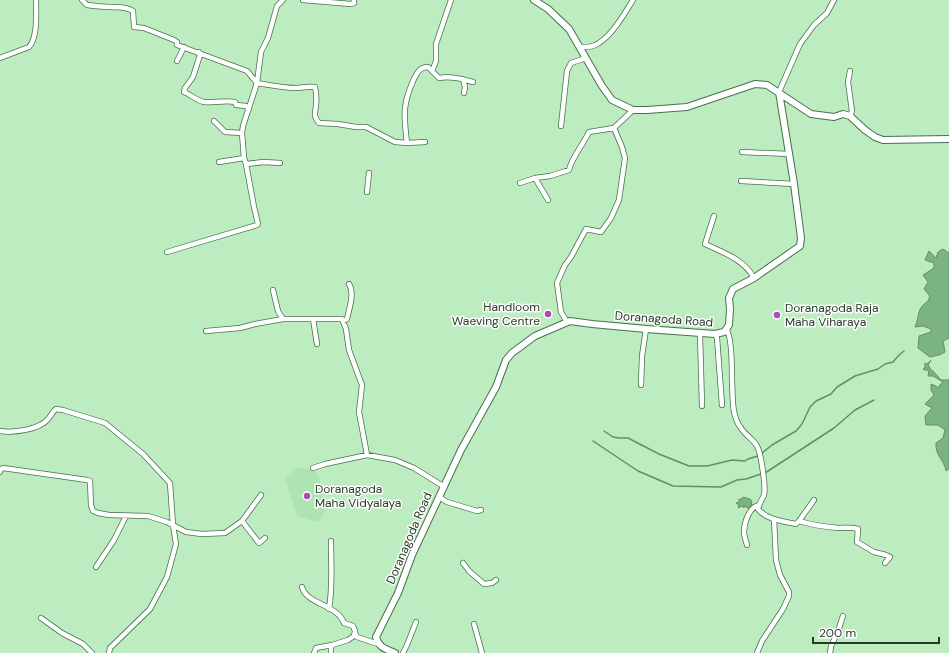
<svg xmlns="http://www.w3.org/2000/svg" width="949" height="653" font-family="'DM Sans',sans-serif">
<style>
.built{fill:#ade4b1}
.water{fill:#7cb481;stroke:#639067}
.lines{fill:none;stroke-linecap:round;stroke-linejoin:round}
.stream{stroke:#639067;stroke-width:1.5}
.street-casing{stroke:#45724a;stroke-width:6}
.secondary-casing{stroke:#45724a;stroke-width:8}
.street{stroke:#fff;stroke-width:4.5}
.secondary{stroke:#fff;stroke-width:6}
.poi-dot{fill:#af4cb2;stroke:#fefefe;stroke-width:1.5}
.labels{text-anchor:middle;stroke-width:3;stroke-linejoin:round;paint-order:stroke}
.poi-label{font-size:12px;fill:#283b29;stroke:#fefefe;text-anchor:start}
.street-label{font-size:12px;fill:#283b29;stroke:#fefefe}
</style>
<rect width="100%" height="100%" fill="#bcecbf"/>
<path class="built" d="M298 468H306L317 472 321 485 325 511 318 522 297 516 285 478Z"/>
<path class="water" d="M943 249 949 253V338L943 341 945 352 939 355 930 357 918 348 919 336 931 332V329L923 326 915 327C920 316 916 309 928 301L930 296 924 289 928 282 923 275 934 268V263L925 260 929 251 936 258 938 252Z
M931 360 928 365 932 371H933L941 380H949V469L946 471C944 459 935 456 936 443L943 438 945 430 938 425H926L925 416 932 408 925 404 934 395 931 390V384L936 386 937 388 943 382 933 376H928L929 371 926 370H925L923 369 925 367V363L927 364Z
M743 497 750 499 752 501 751 506 748 508 744 506V508L742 506 738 508 739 505 736 503 739 502V499H742Z"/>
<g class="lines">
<path class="stream" d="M604 431 613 437 619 438H628L659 454 689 466H707L732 460 745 461 748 459 758 456
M593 441 638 471 673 486 721 487 737 480 746 479 761 474
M761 454 772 445 796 431 802 424 810 407 816 401 831 394 837 387 855 376 878 369 885 364 893 362 899 355 904 351
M765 473 834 428 855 410 874 400"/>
<g class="street-casing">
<path id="street" d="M82 0 87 5C95 6 103 7 111 7 120 8 124 6 133 11L134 27 144 28 174 40 177 42V45L247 71 257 83 261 52 268 38 277 6 283 0
M303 0 351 4 354 3V0
M451 0 436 44V61L432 71 439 78C451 76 462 79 473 82
M581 47C585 47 590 47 593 46 610 40 624 14 633 0
M199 52 200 55 193 77 185 88 184 92C191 95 196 100 204 102 215 103 225 100 235 102L236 105 246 106 249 109
M0 58 29 47C38 37 36 13 36 0
M177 61 184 47
M850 71 848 82 852 111 850 116
M463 79 465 87 464 93
M779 92 800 44 814 25 827 13 834 0
M214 121 225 132 242 133
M561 126 567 71 571 63 586 58
M407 143C404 117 402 106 413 81 417 73 419 67 428 67L432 71
M742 152 789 154
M244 158 242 133 243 126 257 83C270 85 283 88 296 88 303 88 308 86 315 87 316 92 317 98 316 104 316 113 312 114 319 123L338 124 356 127H366L395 142 407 143 425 142
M246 164 264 162 280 163
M535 178 548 200
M741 181 794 184
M520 183 535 178 550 176 569 170C571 159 584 143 589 132L614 128 633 110
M367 192 369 173
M714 216 705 244C722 252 744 259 754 278
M167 252 257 225 258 224 254 207 246 164 244 158 219 162
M273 290 278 311 283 319
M313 319 317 344
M343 321 347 319C349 309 355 293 349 284
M567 322 561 312 557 283 565 265 571 257 586 229 601 232 611 218 619 200 625 158 622 147 614 128
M726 329C732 335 732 370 732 380 733 395 731 416 741 428 745 435 753 439 757 446 761 453 766 487 764 495 762 500 759 503 758 509 767 520 782 521 796 524L799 521 814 500
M206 331 240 328 255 324 283 319H342L346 329 349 350 362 385 359 412 367 455
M700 334 702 406
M715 334 717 338 722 405
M641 385 642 356 646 329
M0 431C13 433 39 430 48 419 51 416 52 412 56 409L63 410 105 423 143 454 170 483 173 525 176 544 167 577 150 609 110 648 109 653
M313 468 325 464 367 455 395 460 414 468 443 486
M0 472V470L3 468 87 480 90 481 91 505 93 511 98 513 109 515 148 516 167 522 186 532 202 534 225 533 242 521 261 495
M439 497 447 502 477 511 481 510
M242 521 259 543 265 538
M799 521C812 525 826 527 839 528 846 528 851 527 858 529L857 542 874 552 886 555 890 557 885 563
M747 545C746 541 744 536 744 532 744 523 749 507 759 505
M463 563 469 571 484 584 492 583 496 580
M96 567 114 540 126 516
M302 587C307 605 337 604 344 623L353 626 355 631 354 636 348 640 332 645 331 648V653
M329 609C333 586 331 564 331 541
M41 618 62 633 83 644 92 653
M474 624 482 653
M355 633 357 637 378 644
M314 653 316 648 332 645
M403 653 407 645 416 622
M757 653 762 641 783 609 789 596V592L780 575 776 560 774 519
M830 653 831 646 837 634 843 616"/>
</g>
<g class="secondary-casing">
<path id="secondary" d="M534 0 548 9 569 29 602 86 612 100 633 110H647L687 107 755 84 767 85 811 114 834 117 843 114 850 116 865 130 875 137 883 140 949 139
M395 653C386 649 379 648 376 637L398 593 412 555 461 450 496 387 506 360 512 353 535 336 570 321 592 324 646 329 715 334 724 332 729 325 730 309 729 298 733 289 754 278 800 246 801 238 794 184 779 92"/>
</g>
<use href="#street" class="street"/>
<use href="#secondary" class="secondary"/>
</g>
<g class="poi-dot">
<circle cx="548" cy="314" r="4"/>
<circle cx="777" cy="315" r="4"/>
<circle cx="307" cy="496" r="4"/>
</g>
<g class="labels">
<g class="poi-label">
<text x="540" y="311" text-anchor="end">Handloom<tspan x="540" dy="14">Waeving Centre</tspan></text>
<text x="785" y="312">Doranagoda Raja<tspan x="785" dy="14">Maha Viharaya</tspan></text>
<text x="315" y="493">Doranagoda<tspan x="315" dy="14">Maha Vidyalaya</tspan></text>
</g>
<g class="street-label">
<text transform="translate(664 319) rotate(4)" y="4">Doranagoda Road</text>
<text transform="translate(409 538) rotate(-67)" y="4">Doranagoda Road</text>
</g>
</g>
<path d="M813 637v6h126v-6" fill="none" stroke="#283b29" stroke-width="2"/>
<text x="819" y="637" font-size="12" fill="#283b29" stroke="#fefefe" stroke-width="3" paint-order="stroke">200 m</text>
</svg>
